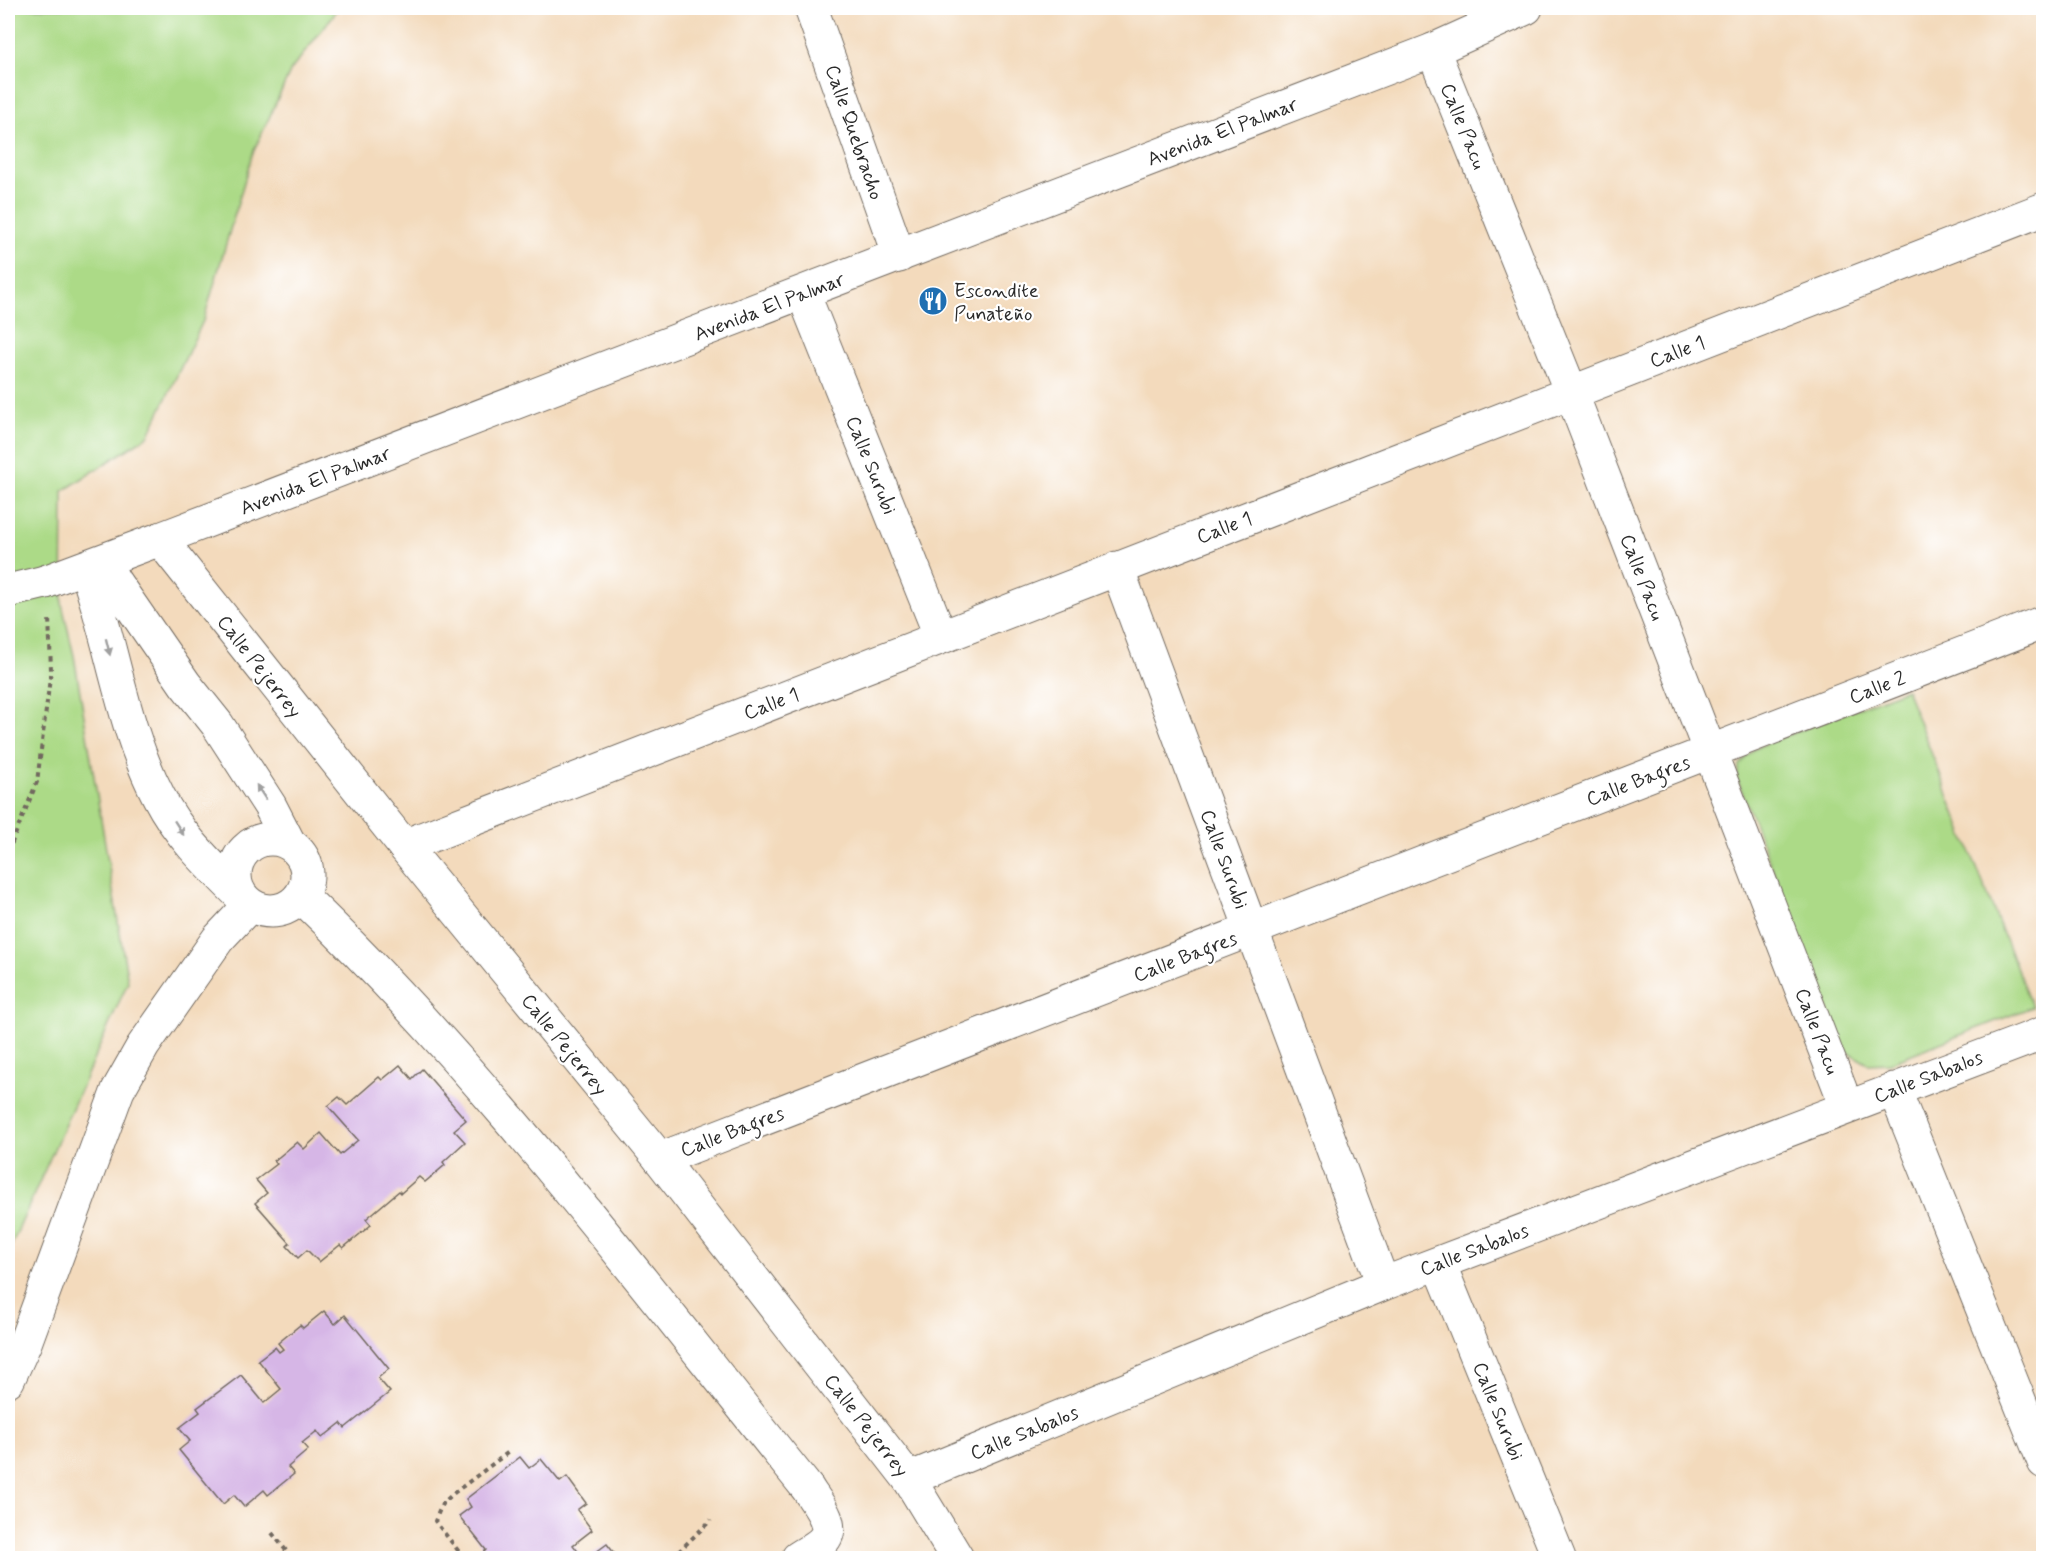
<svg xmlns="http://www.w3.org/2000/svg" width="2051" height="1566" font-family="Mynerve,sans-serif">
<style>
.green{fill:#acda87;stroke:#6c8259;stroke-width:1.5}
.building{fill:#d6b6e6}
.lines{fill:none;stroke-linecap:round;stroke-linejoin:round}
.minor-casing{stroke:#71685e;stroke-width:35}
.tertiary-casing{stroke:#71685e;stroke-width:35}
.path{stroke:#71685e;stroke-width:4;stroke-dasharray:4.5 4.5;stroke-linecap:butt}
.minor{stroke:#fff;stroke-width:33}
.tertiary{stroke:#fff;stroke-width:33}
.oneway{fill:#a0a0a0}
.labels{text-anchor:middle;stroke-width:4.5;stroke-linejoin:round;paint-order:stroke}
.street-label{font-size:20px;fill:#2b2b2b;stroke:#fff}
.poi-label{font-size:20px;fill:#2b2b2b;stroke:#fff;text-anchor:start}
</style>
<rect width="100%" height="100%" fill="#fff"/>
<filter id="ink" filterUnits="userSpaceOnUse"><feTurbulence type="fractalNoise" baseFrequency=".0167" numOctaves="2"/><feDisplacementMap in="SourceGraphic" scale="12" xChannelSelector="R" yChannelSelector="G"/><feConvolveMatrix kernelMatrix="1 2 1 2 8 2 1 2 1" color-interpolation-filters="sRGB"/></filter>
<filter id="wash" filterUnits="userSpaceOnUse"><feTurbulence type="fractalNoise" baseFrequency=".008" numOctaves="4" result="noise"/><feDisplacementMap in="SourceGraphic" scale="24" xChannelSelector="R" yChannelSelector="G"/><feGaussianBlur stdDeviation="1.35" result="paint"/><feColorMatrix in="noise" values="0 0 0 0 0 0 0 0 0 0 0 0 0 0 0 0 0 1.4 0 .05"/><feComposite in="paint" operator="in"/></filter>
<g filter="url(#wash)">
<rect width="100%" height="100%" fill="#f3dabc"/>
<path class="green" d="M8 8H339L291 70 252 155 204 319 148 436 63 491 62 604 74 656 128 982 8 1253Z
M1906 689 2032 1007 1889 1063 1868 1064 1844 1050 1737 779 1739 765 1755 748Z"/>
<g id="blocks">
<path class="building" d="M400 1065 412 1079 422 1069 466 1120 454 1130 465 1142 443 1162 445 1165 425 1182 419 1177 401 1193 399 1191 366 1219 371 1225 343 1248 340 1245 319 1262 307 1250 298 1258 287 1246 290 1243 255 1203 267 1193 256 1180 277 1164 274 1161 297 1142 304 1149 321 1133 340 1155 358 1140 328 1106 339 1097 347 1105 379 1077 382 1080Z
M324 1311 335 1324 345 1315 389 1369 378 1378 390 1392 345 1428 341 1423 322 1438 317 1431 302 1443 308 1450 288 1467 294 1474 268 1495 264 1490 244 1507 234 1495 223 1504 179 1450 190 1441 179 1428 200 1412 197 1408 241 1375 264 1403 281 1389 258 1360 275 1347 279 1352 283 1349 278 1343 300 1325 303 1328Z
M520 1457 529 1468 541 1459 560 1482 567 1477 586 1503 577 1510 592 1530 573 1545 583 1558H487L483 1553 486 1550 459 1516 471 1507 466 1499Z
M607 1544 618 1558H588Z"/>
</g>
</g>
<g filter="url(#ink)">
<use href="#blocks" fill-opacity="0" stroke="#71685e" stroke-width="1.5"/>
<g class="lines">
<g class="minor-casing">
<path id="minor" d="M811 8 899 256
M1433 50 1571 392 1847 1107
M803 293 941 637
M103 561 114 581 185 684 217 724 270 806 289 843
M85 567C113 643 121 725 159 797 179 836 210 865 240 895
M1117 568 1383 1284
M45 582 160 539
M235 875a36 36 0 1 1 72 0a36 36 0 1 1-72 0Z
M404 846 2044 209
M301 896C489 1076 645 1287 808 1489 815 1501 835 1523 825 1538 820 1546 805 1553 798 1558
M1894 1089 2044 1462
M660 1159 2044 622
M1439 1263 1559 1558
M8 1380 25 1343 118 1090 143 1046 218 939 250 905
M909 1479 1383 1284 2044 1033"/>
</g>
<g class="tertiary-casing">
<path id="tertiary" d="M8 591 45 582
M957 1558 909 1479 660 1159 404 846 160 539 1433 50 1526 8"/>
</g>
<path class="path" d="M8 852 37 782 51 670 49 617
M272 1533 292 1558
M464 1558 435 1521 442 1504 454 1493 510 1451
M672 1558 711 1520"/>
<use href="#minor" class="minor"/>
<use href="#tertiary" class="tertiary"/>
</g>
<defs><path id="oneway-solid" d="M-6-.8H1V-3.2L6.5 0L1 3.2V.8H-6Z" transform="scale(1.5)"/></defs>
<g class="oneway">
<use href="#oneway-solid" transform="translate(108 647) rotate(76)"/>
<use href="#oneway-solid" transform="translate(261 792) rotate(-123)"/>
<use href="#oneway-solid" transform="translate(179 828) rotate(57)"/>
</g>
</g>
<defs>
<g id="restaurant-disc" transform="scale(1.5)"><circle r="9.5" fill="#1f6fb2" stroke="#fff"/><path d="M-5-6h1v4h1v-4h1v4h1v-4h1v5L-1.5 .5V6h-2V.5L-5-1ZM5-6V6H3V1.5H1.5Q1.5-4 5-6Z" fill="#fff"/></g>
</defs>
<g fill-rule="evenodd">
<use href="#restaurant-disc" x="933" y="301"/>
</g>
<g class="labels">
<g class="street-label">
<text transform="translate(1464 126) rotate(68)" y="7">Calle Pacu</text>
<text transform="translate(1222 131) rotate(-21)" y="7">Avenida El Palmar</text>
<text transform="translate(855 132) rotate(71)" y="7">Calle Quebracho</text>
<text transform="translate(769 306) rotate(-21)" y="7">Avenida El Palmar</text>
<text transform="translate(1677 351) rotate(-21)" y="7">Calle 1</text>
<text transform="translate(872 465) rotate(68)" y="7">Calle Surubi</text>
<text transform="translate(315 480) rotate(-21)" y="7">Avenida El Palmar</text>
<text transform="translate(1224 527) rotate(-21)" y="7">Calle 1</text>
<text transform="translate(1643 577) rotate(69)" y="7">Calle Pacu</text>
<text transform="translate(260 666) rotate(52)" y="7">Calle Pejerrey</text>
<text transform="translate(1877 687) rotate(-21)" y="7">Calle 2</text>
<text transform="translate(771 703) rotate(-21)" y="7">Calle 1</text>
<text transform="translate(1638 780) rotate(-21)" y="7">Calle Bagres</text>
<text transform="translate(1225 859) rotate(70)" y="7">Calle Surubi</text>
<text transform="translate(1185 956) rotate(-21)" y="7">Calle Bagres</text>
<text transform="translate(1818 1031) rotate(69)" y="7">Calle Pacu</text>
<text transform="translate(565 1044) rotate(51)" y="7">Calle Pejerrey</text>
<text transform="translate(1928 1076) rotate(-21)" y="7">Calle Sabalos</text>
<text transform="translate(732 1131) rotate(-21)" y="7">Calle Bagres</text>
<text transform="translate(1474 1249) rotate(-21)" y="7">Calle Sabalos</text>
<text transform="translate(1499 1411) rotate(68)" y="7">Calle Surubi</text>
<text transform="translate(867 1425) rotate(52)" y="7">Calle Pejerrey</text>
<text transform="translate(1024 1432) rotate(-22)" y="7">Calle Sabalos</text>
</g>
<g class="poi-label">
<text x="954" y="297">Escondite<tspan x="954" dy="23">Punateño</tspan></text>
</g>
</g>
<rect width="2051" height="1566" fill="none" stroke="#fff" stroke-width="30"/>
</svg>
